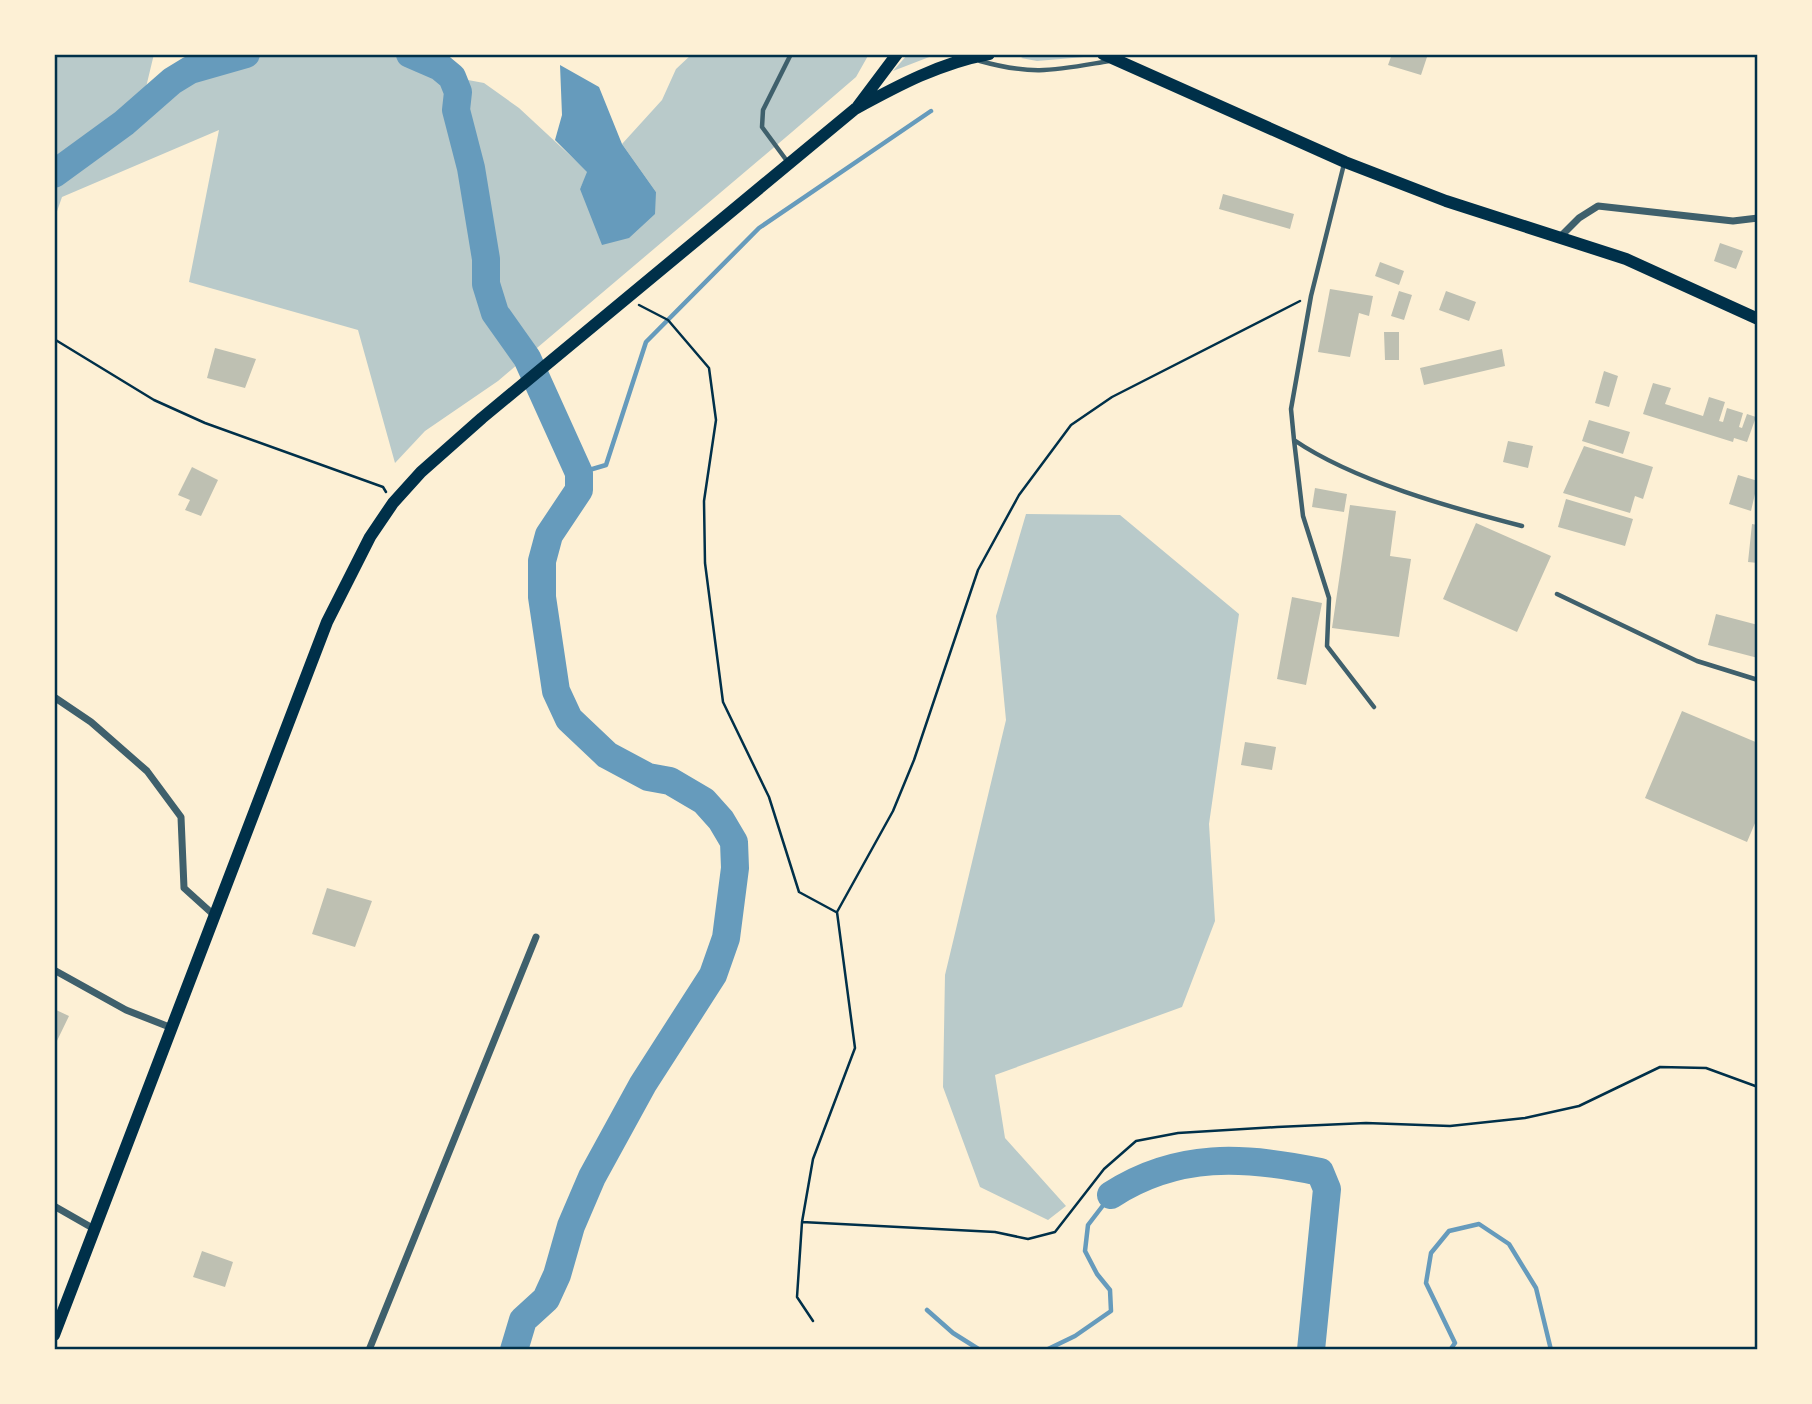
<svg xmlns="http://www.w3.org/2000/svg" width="1812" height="1404" font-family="'PT Sans',sans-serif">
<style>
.green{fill:#b9caca}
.water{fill:#669bbc}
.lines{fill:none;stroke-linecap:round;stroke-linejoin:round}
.stream{stroke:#669bbc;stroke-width:4.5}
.river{stroke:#669bbc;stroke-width:28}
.building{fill:#bec0b2}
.path{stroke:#003049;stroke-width:2.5}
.service{stroke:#3f606c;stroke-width:4.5}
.minor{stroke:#3f606c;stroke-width:7}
.secondary{stroke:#003049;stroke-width:12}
.primary{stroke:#003049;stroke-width:12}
.neatline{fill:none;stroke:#003049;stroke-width:2.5}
</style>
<rect width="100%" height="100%" fill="#fdf0d5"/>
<path class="green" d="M54 54H154L141 108 172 81 190 70 246 54H410L426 58 452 77 484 83 519 108 588 172 580 189 656 192 622 144 662 100 676 69 692 54H869L856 77 792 132 498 381 425 431 395 463 358 330 189 282 219 130 62 197 54 220Z
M908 54H937L893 71Z
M1028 54H1077L1084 57 1037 61 1021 58Z
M1026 514 1120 515 1239 614 1209 824 1215 921 1182 1007 995 1075 1005 1138 1066 1206 1048 1220 980 1187 943 1087 945 975 1006 720 996 616Z"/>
<path class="water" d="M560 65 599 87 622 144 656 192 655 214 629 238 602 245 580 189 587 172 555 140 562 115Z"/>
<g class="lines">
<path class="stream" d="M579 473 606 465 646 342 759 228 931 111
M927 1310 953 1333 980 1350
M1046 1350 1075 1336 1111 1311 1110 1290 1097 1274 1085 1251 1088 1225 1111 1195
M1450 1350 1455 1343 1426 1283 1431 1253 1449 1231 1479 1224 1509 1244 1536 1288 1551 1350"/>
<path class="river" d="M410 54 440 67 452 77 458 92 456 110 471 168 486 259V284L495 313 527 358 579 473V490L549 535 542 561V597L556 691 569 719 607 755 648 777 670 781 704 801 721 820 734 842 735 868 726 938 713 975 643 1084 592 1177 571 1226 557 1275 546 1299 523 1320 514 1350
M54 174 124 123 172 81 190 70 246 54
M1111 1195C1177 1152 1245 1156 1320 1172L1327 1189 1311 1350"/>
</g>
<path class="building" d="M1392 54H1428L1421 75 1388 65Z
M1223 194 1294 214 1290 229 1219 209Z
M1720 243 1743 251 1736 269 1714 261Z
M1380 262 1404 271 1399 285 1375 276Z
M1330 289 1373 296 1369 316 1359 313 1350 357 1318 352Z
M1399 291 1412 295 1404 320 1391 316Z
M1446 291 1476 302 1469 321 1439 310Z
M1384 332H1399V360H1385Z
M215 348 256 359 245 388 207 378Z
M1502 349 1505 366 1424 385 1420 368Z
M1604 371 1618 376 1609 407 1595 403Z
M1653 383 1671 388 1665 404 1703 416 1709 397 1725 402 1719 421 1723 422 1727 408 1743 413 1739 427 1742 428 1747 414 1756 417 1747 442 1734 438 1733 442 1643 414Z
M1589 420 1630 432 1623 454 1582 441Z
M1508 441 1533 446 1528 468 1503 462Z
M1584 446 1653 467 1643 499 1635 496 1630 513 1563 493Z
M192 467 218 480 201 516 185 510 190 500 178 495Z
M1738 475 1758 481 1751 511 1729 504Z
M1315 488 1347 494 1344 512 1312 507Z
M1566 499 1633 519 1625 546 1558 527Z
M1350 505 1396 511 1390 556 1411 559 1399 637 1332 628Z
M1476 523 1551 556 1517 632 1443 599Z
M1752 524 1758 525V563L1748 562Z
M1292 597 1322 603 1306 685 1277 679Z
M1716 614 1758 625V658L1708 645Z
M1682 711 1758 743V816L1747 842 1645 798Z
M1245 742 1276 747 1272 770 1241 765Z
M327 888 372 901 355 947 312 934Z
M54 1009 69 1016 54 1047Z
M202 1251 233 1262 225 1287 193 1277Z"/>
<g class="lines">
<path class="path" d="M639 305 668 320 709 368 716 420 704 501 705 563 723 702 769 797 799 892 836 912
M54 339 154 400 205 423 383 487 386 492
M802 1222 995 1232 1028 1239 1055 1232 1104 1169 1136 1141 1178 1133 1277 1127 1366 1123 1450 1126 1525 1118 1579 1106 1660 1067 1706 1068 1758 1087
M813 1321 797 1297 802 1222 813 1159 855 1048 837 912 893 811 914 760 978 570 1019 495 1071 425 1112 397 1300 301"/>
<path class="service" d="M980 61C1034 76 1055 70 1109 61
M787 161 762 127 763 110 791 54
M1344 164 1311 296 1291 409 1294 440C1354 481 1452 508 1522 526
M1294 440 1303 516 1329 598 1327 646 1374 707
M1557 594 1697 661 1758 680"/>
<path class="minor" d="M1560 237 1579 218 1598 206 1733 221 1758 218
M54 697 91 722 147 771 181 817 184 888 215 916
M54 970 126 1010 172 1028
M54 1206 96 1230
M369 1350 536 937"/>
<path class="secondary" d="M858 106 897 54
M54 1335 327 622 370 537 393 503 421 472 482 418 855 109C899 85 940 63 989 54"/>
<path class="primary" d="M1103 54 1345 162 1446 201 1626 259 1758 319"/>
</g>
<rect width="1812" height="1404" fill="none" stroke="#fdf0d5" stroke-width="112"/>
<rect x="56" y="56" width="1700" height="1292" class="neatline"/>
</svg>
